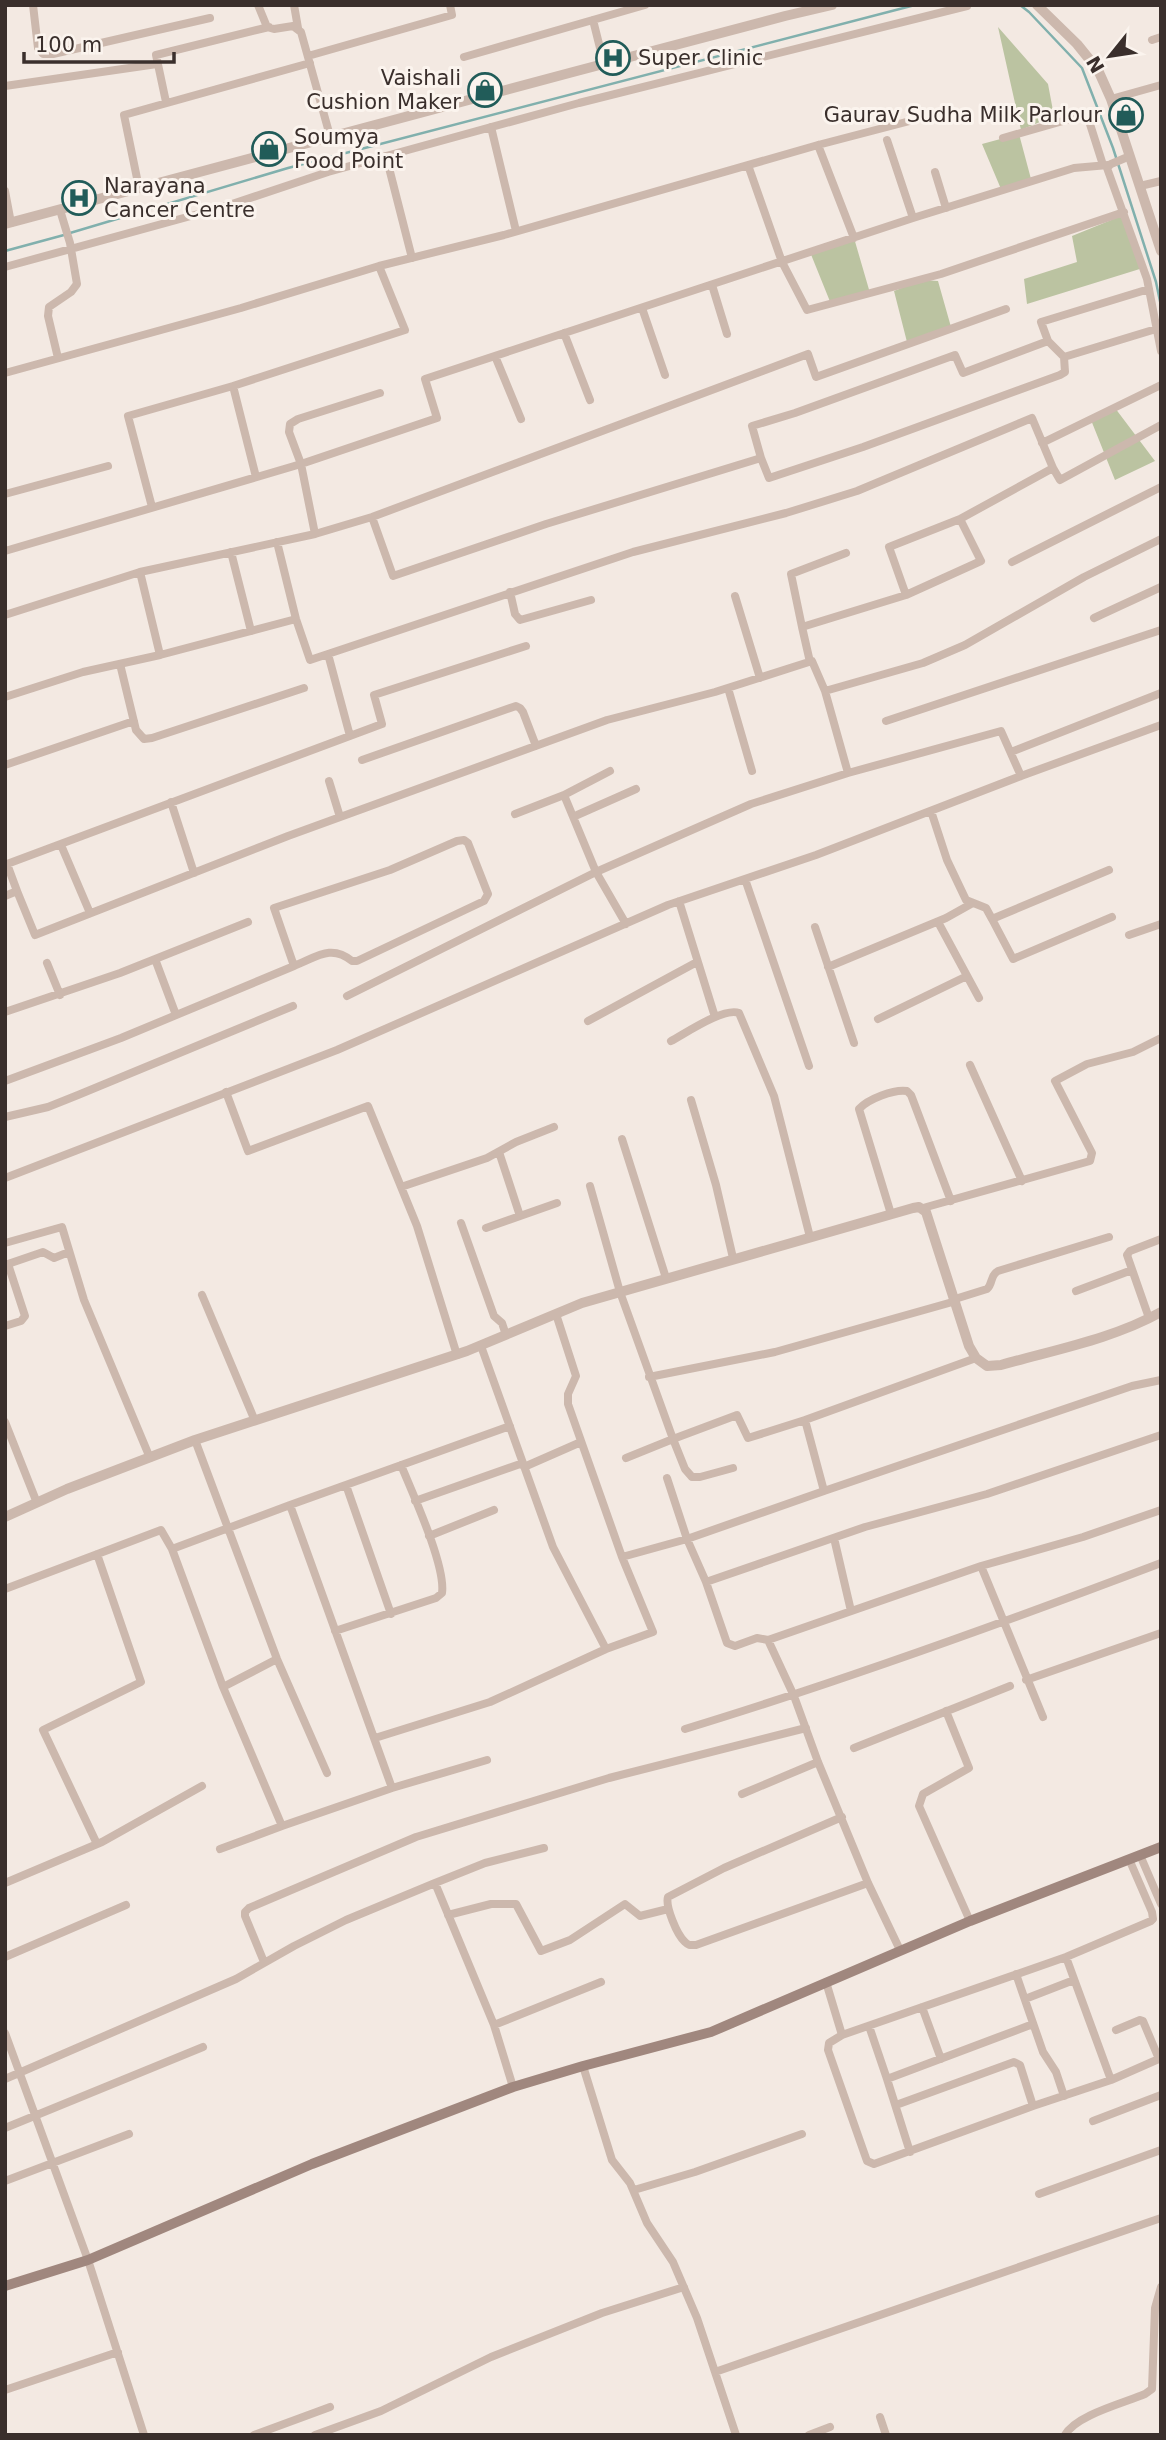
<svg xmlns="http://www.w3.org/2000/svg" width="1166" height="2440" font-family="'DejaVu Sans',sans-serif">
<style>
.green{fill:#bbc3a1}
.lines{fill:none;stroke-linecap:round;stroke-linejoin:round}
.stream{stroke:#81b0ad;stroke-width:2.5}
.minor{stroke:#ccb8ad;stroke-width:8}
.tertiary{stroke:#ccb8ad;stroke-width:10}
.secondary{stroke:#a0877e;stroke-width:10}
.labels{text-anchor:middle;stroke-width:6;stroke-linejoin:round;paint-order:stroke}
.poi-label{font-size:21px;fill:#3a2f2c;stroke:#fbf4ee;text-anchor:start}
</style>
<rect width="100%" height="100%" fill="#f3e9e2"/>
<path class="green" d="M998 27 1048 84 1054 116 1021 130Z
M1019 134 1031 179 1001 189 982 144Z
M1121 216 1143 268 1027 304 1024 279 1077 262 1072 236Z
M854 238 870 293 831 304 810 252Z
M922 280 938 281 951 327 907 342 894 291Z
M1115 408 1155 461 1115 480 1091 420Z"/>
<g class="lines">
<path class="stream" d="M1020 5 1029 12 1082 68 1113 148 1156 282 1161 306
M70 233 288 168 915 5
M5 251 64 235"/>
<path class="minor" d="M33 5 38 48 43 54H53L210 18
M258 5 267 27 274 29 293 26 301 32 330 136
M294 5 298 28
M593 20 604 64
M1152 40 1161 37
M308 56 452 15 450 5
M464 57 645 5
M5 86 157 64
M1111 99 1161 85
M166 102 156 55 269 27
M491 127 516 231
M1003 138 1084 115 1089 121 1103 165
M887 140 913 218
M818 145 854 238
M386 156 412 258
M1130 156 1111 164 1107 168 1147 279 1161 351
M748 165 782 262 807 310 941 274 1124 212
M935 172 946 208
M1140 186 1161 181
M139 188 124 115 310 63
M5 191 11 223
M5 267 220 208 328 172 579 103 967 6
M712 285 727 334
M642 308 665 375
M564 333 590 400
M1048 341 1041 322 1149 289
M495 356 521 419
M58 358 48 316 49 307 71 292 77 284 70 243 60 210
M5 373 241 308 379 266 504 235 818 145 929 116
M1042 443 1161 385
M761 458 752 426 795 413 955 355 963 373 1048 341 1064 357
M1053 468 1060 480 1161 425
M256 477 233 386 405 330 379 266
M5 494 108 466
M152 507 128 416 233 386
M372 517 393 576 546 524 761 458 769 478 863 447 1060 375 1065 372 1064 357 1156 329
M315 534 301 464 289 432 290 424 298 419 380 393
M277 542 296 619 310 660 633 552 786 513 857 491 1032 418 1053 468 960 519 889 547 906 595
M5 551 301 464 437 418 425 379 913 218 1074 168 1108 165
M231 552 251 631
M1012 562 1161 487
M510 592 515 614 520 620 591 600
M735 596 760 678
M5 615 140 572 315 534 372 517 808 354 816 377 1006 309
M1094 618 1161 587
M802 627 791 574 846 553
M328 654 350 736
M160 655 296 619
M810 662 802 627 906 595 981 561 960 519
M120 664 136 730 144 739 152 738 304 688
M728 688 752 771
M825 691 848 773
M5 697 83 672 160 655 140 572
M886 721 1161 630
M1011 752 1161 693
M362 760 516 706 520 708 523 712 536 746
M5 765 134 721
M610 771 564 795 596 872 626 924
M329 781 340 817
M171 802 194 873
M931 811 947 860 966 900 986 908 992 919
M515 814 564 795
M575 816 636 789
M61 845 90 913
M1109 870 992 919 1013 959 1112 917
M745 879 809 1066
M17 891 35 935 288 836 607 720 715 692 812 661 825 691 923 663 965 645 1084 577 1161 539
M5 896 17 891 7 864 382 724 374 695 526 646
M679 901 715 1017
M938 922 979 998
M815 927 854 1043
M1129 935 1161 924
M155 959 176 1015
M47 963 60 995
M828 967 946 918 971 904
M347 996 596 872 751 804 848 773 1001 731 1021 776
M5 1012 120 973 248 922
M878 1019 967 976
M588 1021 697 962
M671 1041C686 1033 724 1007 739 1013L774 1096 810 1237
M970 1065 1022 1181
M5 1081 121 1038 294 966 274 908 390 870 457 841 464 840 468 843 486 889 488 894 484 901 357 961H352C331 944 317 957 294 966
M226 1092 248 1151 368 1106 417 1226 457 1355
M691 1100 716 1185 733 1258
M5 1117 48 1107 78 1095 293 1006
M622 1139 666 1278
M499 1152 520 1216
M5 1178 337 1050 668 905 816 855 1021 776 1161 725
M590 1186 620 1292 673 1439 737 1415 748 1438 805 1420
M401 1187 487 1158 516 1142 554 1127
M923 1208 1090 1161 1092 1153 1055 1081 1087 1064 1133 1052 1161 1038
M891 1214 859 1109C868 1099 894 1089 907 1091L911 1095 951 1201
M461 1223 494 1316 502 1323 506 1335
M486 1228 557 1203
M5 1243 62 1227 84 1300 150 1458
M5 1265 43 1252 54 1258 69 1252
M1076 1291 1132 1270
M202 1295 255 1421
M955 1299 987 1289C993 1284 990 1275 998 1271L1109 1237
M556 1314 576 1376 568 1394V1404L622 1557 687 1539 706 1582 727 1643 735 1646 757 1638 768 1640 794 1696 818 1762 868 1883 900 1950
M1149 1318 1127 1255 1130 1251 1161 1239
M5 1326 21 1321 25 1316 8 1264
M481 1346 553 1547 606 1649
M649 1377 775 1352 956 1301
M5 1422 37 1503
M195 1440 277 1659 327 1773
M626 1458 673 1439 685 1469 692 1477H700L733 1468
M524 1467 581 1442
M667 1478 687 1539 824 1491 805 1420 976 1358
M346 1485 391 1614
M824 1491 1132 1386 1161 1380
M415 1501 523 1463
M290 1505 392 1788 282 1826 223 1687 172 1549Z
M290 1505 510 1426
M429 1536 494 1510
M834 1538 851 1611
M981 1566 1083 1537 1161 1510
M706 1582 865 1527 987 1494 1161 1435
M5 1589 161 1530 172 1549
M335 1631 436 1598 442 1593C446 1566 412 1492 401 1465
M768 1640 981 1566 1043 1717
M1026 1680 1161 1633
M223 1687 277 1659
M946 1711 969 1768 923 1794 919 1806 970 1921
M685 1729C846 1680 1003 1623 1161 1563
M375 1738 490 1702 606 1649 653 1632 622 1557
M854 1748 1010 1686
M392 1788 487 1760
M742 1794 818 1762
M842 1817 724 1868 668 1897C665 1906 677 1935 685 1942 689 1946 691 1945 696 1945L868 1883
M97 1844 43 1730 141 1682 97 1554
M220 1849 282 1826
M1140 1855 1161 1904
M1129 1859 1152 1912 1153 1919 1151 1921 1066 1957 842 2035 829 2043 828 2050 867 2161 874 2164 1033 2106 1111 2080 1161 2058
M5 1883 102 1842 202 1786
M435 1883 485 1863 544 1848
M448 1915 491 1904H516L541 1951 570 1940 625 1904 640 1916 668 1909
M5 1957 126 1905
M1066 1957 1111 2080
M264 1962 245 1916V1912L249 1908 416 1837 609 1778 806 1728
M1016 1974 1043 2052 1056 2072 1064 2096
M826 1982 842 2035
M1025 1999 1074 1980
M922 2007 941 2059
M494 2025 601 1982
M869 2026 887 2079
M1116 2030 1140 2020 1143 2021 1159 2059
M5 2033 88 2260 144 2435
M583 2066 612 2160 630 2183 647 2223 673 2262 697 2318 736 2435
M5 2079 236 1979 294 1946 346 1920 435 1883 494 2025 513 2087
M896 2105 1014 2062 1020 2065 1033 2106
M1093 2121 1161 2095
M5 2128 203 2047
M910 2152 887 2079 1033 2024
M5 2181 129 2134
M634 2190 695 2172 802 2134
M1039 2194 1161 2150
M715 2372 1161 2218
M5 2390 118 2352
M880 2417 886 2435
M254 2435 330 2407
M315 2435 381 2411 491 2357 602 2313 684 2287
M809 2435 830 2427
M1065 2435C1076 2415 1124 2403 1145 2394L1152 2389 1155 2308 1161 2287"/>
<path class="tertiary" d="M1037 5 1077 44 1098 70 1111 99 1161 251
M5 224 573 72 785 16 832 5
M5 1517 67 1489 195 1440 467 1351 582 1303 913 1208 919 1207 926 1212 969 1346 976 1358 987 1366 1001 1365C1053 1350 1113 1339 1161 1312"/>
<path class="secondary" d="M5 2286 88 2260 312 2164 513 2087 583 2066 711 2032 970 1921 1161 1847"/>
</g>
<defs>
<g id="hospital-ring" transform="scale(1.75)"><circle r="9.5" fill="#fbf4ee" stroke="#215c59" stroke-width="1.5"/><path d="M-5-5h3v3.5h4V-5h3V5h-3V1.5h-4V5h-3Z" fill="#215c59"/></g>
<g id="shop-ring" transform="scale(1.75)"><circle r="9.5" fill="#fbf4ee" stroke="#215c59" stroke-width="1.5"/><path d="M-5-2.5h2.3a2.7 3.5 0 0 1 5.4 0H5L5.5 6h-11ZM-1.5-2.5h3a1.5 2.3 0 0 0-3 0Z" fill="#215c59"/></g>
</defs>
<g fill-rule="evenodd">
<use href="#hospital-ring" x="613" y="58"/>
<use href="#shop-ring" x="485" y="90"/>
<use href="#shop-ring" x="1126" y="115"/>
<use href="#shop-ring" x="269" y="149"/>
<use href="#hospital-ring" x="79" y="198"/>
</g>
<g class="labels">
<g class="poi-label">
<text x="638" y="65">Super Clinic</text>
<text x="461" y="85" text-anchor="end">Vaishali<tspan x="461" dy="24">Cushion Maker</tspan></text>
<text x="1102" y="122" text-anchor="end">Gaurav Sudha Milk Parlour</text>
<text x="294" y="144">Soumya<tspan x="294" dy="24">Food Point</tspan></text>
<text x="104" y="193">Narayana<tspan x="104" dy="24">Cancer Centre</tspan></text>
</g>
</g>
<rect width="1166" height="2440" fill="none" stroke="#3a2f2c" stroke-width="14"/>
<g transform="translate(1110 56) rotate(240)" stroke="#fbf4ee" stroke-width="5" paint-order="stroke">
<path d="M0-5L12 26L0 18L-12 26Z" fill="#3a2f2c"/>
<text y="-10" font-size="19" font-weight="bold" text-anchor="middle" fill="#3a2f2c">N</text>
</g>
<path d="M24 52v10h150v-10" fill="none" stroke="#3a2f2c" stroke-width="3.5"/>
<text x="35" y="52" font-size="21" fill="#3a2f2c" stroke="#fbf4ee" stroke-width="5" paint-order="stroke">100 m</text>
</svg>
